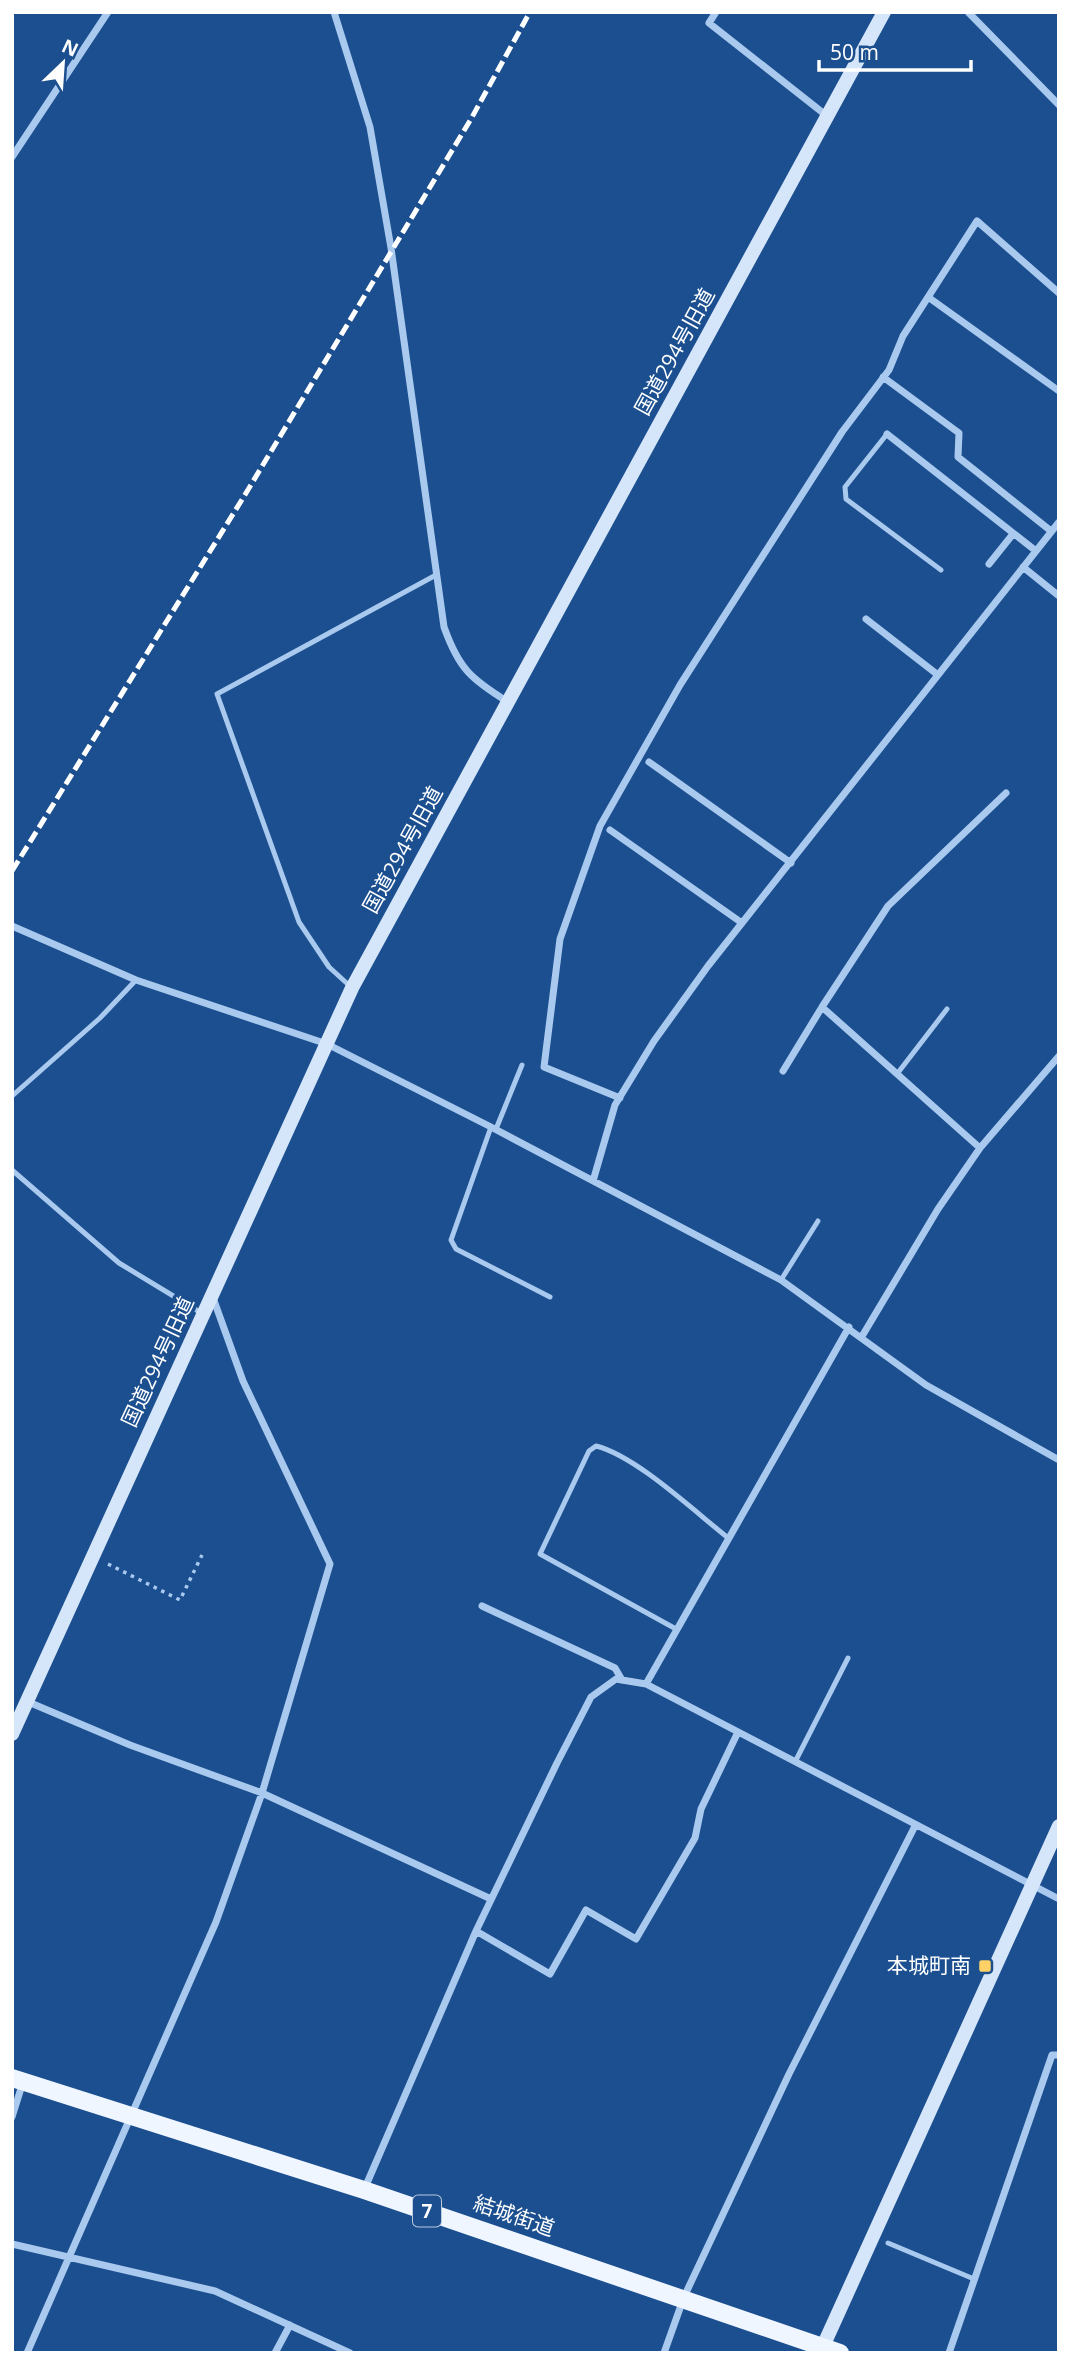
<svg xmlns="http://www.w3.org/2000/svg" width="1071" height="2365" font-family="'Open Sans','Noto Sans JP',sans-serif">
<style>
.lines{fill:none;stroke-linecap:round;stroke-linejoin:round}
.path{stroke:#a9c9ee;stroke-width:3.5;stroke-dasharray:3.5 5;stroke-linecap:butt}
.lane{stroke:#a9c9ee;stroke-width:5}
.street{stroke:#a9c9ee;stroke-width:7}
.secondary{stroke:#d6e6fa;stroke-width:14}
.primary{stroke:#f0f6ff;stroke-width:18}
.rail{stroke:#fff;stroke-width:5;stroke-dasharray:12 5;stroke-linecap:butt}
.poi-dot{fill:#ffd166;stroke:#1b4f8f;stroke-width:2.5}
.labels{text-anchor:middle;stroke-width:7;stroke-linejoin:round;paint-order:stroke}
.shield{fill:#1b4f8f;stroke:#bbcadd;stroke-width:2}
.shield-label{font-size:19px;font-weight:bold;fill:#fff}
.street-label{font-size:21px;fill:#fff;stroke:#1b4f8f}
.poi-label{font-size:21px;fill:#fff;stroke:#1b4f8f;text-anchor:end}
</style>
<rect width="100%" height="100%" fill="#1b4f8f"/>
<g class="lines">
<path class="path" d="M108 1564 180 1600 202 1555"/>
<path class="lane" d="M887 434 845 487 846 499 941 570
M352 988 329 967 299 922 217 694 436 575
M897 1074 947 1009
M12 1096 100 1018 136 980
M491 1127 451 1240 456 1249 550 1297
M496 1129 522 1065
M12 1170 119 1263 203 1314
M781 1280 818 1221
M676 1629 540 1554 589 1451 596 1446C636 1456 694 1511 727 1537
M795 1762 848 1658
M888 2243 974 2279"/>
<path class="street" d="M334 12 370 127 391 248 444 627C459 669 471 679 508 702
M716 12 709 23 827 116
M968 12 1059 105
M12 157 108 12
M928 297 1059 391
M883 377 959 433 958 457 1051 531
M887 434 1036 551
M989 564 1013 534
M1023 567 1059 596
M866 619 938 675
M649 762 791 863
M610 830 742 923
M12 926 136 980 327 1044 491 1127 781 1280 926 1385 1059 1460
M822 1007 888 906 1006 793
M783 1071 822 1007 980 1148
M620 1098 544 1067 560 939 600 826 680 685 842 432 889 370 903 336 977 221 1059 293
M593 1181 615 1105 654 1041 708 966 1059 522
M861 1338 938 1209 980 1148 1059 1056
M482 1606 615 1668 622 1680
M646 1684 849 1327
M26 1701 130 1745 262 1793 491 1899
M476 1931 550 1974 586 1910 636 1939 695 1838 701 1809 738 1732
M12 2117 23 2082
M364 2190 476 1931 557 1763 591 1697 616 1679 646 1684 1059 1899
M12 2244 215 2291 350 2353
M27 2353 216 1922 262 1793 330 1564 243 1381 212 1295
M275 2353 290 2325
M664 2353 684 2297 789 2074 915 1826
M949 2353 1052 2055H1059"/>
<path class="secondary" d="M12 1734 352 988 884 12
M820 2353 1059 1826"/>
<path class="primary" d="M12 2078 364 2190 840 2353"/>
<path class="rail" d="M12 871 243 498 471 119 530 12"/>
</g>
<rect class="poi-dot" x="978" y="1959" width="14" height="14" rx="3.5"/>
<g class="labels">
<rect class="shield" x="413" y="2195.5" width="28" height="31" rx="5"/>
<g class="shield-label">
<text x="427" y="2218">7</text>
</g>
<g class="street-label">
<text transform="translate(675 352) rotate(-61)" y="7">国道294号旧道</text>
<text transform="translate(403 850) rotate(-61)" y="7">国道294号旧道</text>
<text transform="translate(158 1362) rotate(-65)" y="7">国道294号旧道</text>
<text transform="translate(514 2216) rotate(19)" y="7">結城街道</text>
</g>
<g class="poi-label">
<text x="971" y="1973">本城町南</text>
</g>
</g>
<rect width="1071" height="2365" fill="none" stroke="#ffffff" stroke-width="28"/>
<g transform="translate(63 63) rotate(25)" stroke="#1b4f8f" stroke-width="5" paint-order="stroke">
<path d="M0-5L12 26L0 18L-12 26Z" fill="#ffffff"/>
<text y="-10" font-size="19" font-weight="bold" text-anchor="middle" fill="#ffffff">N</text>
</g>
<path d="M819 60v10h152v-10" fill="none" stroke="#ffffff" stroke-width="3.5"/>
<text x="830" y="60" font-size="21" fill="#ffffff" stroke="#1b4f8f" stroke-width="5" paint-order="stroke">50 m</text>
</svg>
